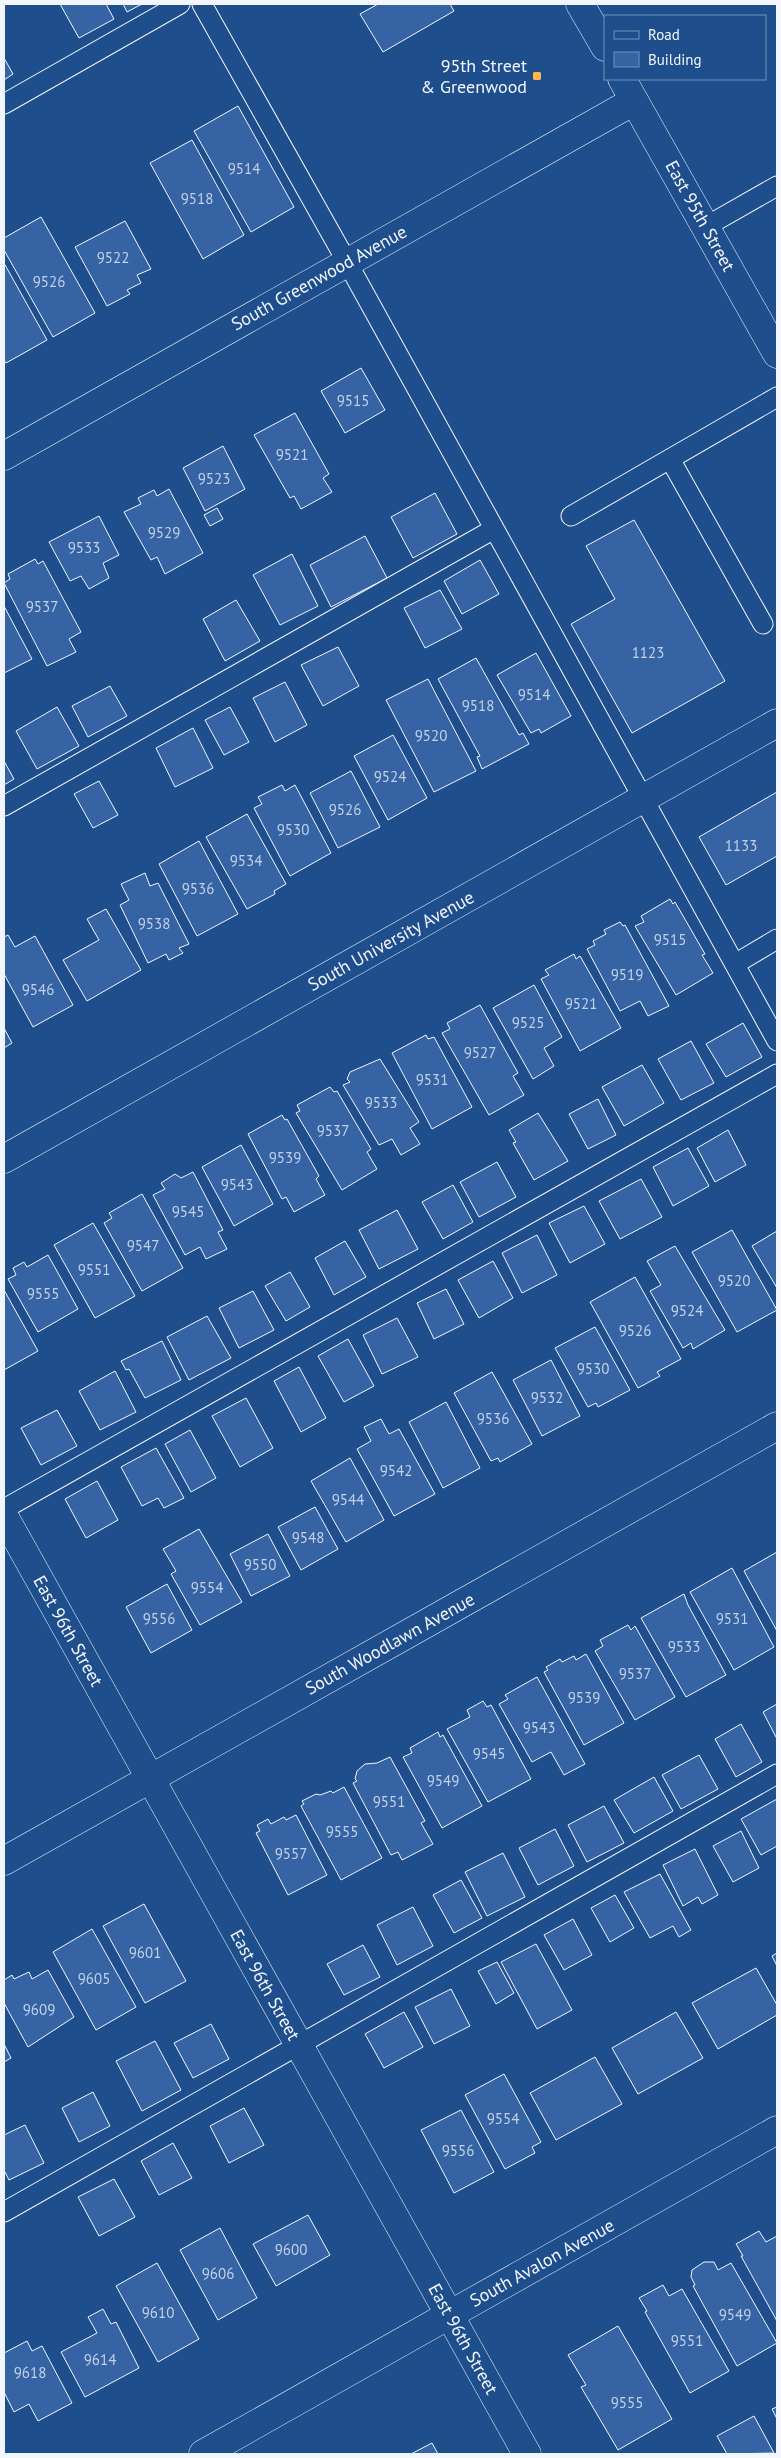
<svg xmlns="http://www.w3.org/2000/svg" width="781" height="2458" font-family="'PT Sans',sans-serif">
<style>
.building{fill:#3563a3;stroke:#f2f6ff}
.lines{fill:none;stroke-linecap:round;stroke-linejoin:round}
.service-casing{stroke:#f2f6ff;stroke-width:21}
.minor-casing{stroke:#f2f6ff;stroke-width:29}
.primary-casing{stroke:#f2f6ff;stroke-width:29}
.service{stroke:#1f4e8c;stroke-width:19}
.minor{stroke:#1f4e8c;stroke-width:28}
.primary{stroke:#1f4e8c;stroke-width:28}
.poi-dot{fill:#ffb74d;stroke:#1f4e8c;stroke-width:2}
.labels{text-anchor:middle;stroke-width:4;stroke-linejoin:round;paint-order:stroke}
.number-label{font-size:15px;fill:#c3d1e8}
.poi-label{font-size:18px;fill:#f2f6ff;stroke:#1f4e8c;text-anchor:end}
.street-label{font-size:18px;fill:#f2f6ff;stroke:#1f4e8c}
</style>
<rect width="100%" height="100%" fill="#1f4e8c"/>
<path class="building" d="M60 4H106L114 19 79 38Z
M123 4H142L127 12Z
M378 4H450L454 11 383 52 360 14Z
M4 58 13 74 4 80Z
M238 106 294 207 251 232 194 131Z
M192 140 244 235 203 259 150 163Z
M41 217 95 313 53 337 4 250V238Z
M125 221 151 269 137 275 141 283 127 290 130 294 107 306 75 247Z
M4 263 47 340 6 363 4 360Z
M361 368 385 410 345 433 321 391Z
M295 413 329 474 323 478 332 492 301 509 294 496 290 498 254 435Z
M223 446 245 489 205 511 183 468Z
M169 489 203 553 165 574 157 557 151 560 124 512 141 504 138 498 154 490 157 496Z
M435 493 457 534 413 558 391 517Z
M217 508 223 519 210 526 204 515Z
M99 516 119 555 103 563 109 578 89 589 81 576 70 581 49 542Z
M634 520 725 681 632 733 571 624 615 599 586 546Z
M365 536 387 578 331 607 310 565Z
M292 554 318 606 280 625 253 575Z
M35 559 38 564 43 561 81 632 69 639 76 652 47 666 4 583 10 579 8 574Z
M480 560 499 594 462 614 444 581Z
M440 590 462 629 425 648 404 608Z
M236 600 260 641 225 661 203 619Z
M4 606 32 659 4 673Z
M338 647 359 686 323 706 301 665Z
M536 653 571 716 541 733 539 729 531 733 497 675Z
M476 658 519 735 523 733 529 744 482 769 477 757 480 756 438 679Z
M428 679 476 771 434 792 386 700Z
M285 682 307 725 275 742 253 698Z
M110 686 127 716 88 737 72 706Z
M57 707 79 746 37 769 16 731Z
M230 707 249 742 224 755 205 720Z
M193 728 213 768 175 787 156 748Z
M393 735 427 798 388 820 354 756Z
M4 761 14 779 4 785Z
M351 771 380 827 338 848 310 793Z
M99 781 118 815 93 828 74 794Z
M282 785 285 791 295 785 331 853 290 876 254 808 262 804 258 797Z
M777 792V856L726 885 699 837Z
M247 814 286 884 274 891 275 894 247 909 206 837Z
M199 841 238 914 197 936 159 864Z
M145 873 150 886 158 883 189 944 179 948 183 953 169 960 166 954 148 963 120 905 129 900 121 884Z
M670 899 673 904 675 902 705 954 702 955 713 973 676 995 635 926 644 922 641 916Z
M106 909 141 970 87 1001 63 960 99 940 87 919Z
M620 922 623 926 625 925 669 1006 648 1016 640 1001 620 1011 587 949 595 945 593 941 606 934 604 930Z
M8 935 15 947 35 936 73 1005 33 1027 4 974V937Z
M574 954 576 959 580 956 621 1028 580 1051 541 979 549 975 545 970Z
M534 985 562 1037 544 1048 554 1066 533 1079 493 1008Z
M480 1005 518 1073 513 1076 524 1095 489 1115 442 1033 450 1029 447 1023Z
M743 1023 762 1057 726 1077 706 1044Z
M4 1028 12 1043 4 1048Z
M426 1035 428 1039 434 1037 472 1107 432 1129 392 1053Z
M691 1041 714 1083 681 1100 658 1059Z
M380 1059 419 1122 410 1128 420 1144 401 1155 392 1139 379 1145 343 1085 350 1082 347 1079 350 1072Z
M642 1065 664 1103 624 1126 602 1087Z
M330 1087 334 1092 337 1091 371 1149 367 1152 377 1169 342 1190 296 1113 300 1111 297 1105Z
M598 1099 616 1135 588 1149 569 1114Z
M538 1113 568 1161 534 1180 513 1143 516 1142 509 1130Z
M282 1115 285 1120 287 1119 319 1176 316 1179 325 1195 294 1212 286 1197 282 1199 248 1134Z
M728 1130 746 1165 715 1182 697 1148Z
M241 1145 273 1204 234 1226 202 1167Z
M688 1148 709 1186 673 1206 653 1167Z
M497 1162 516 1197 479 1217 460 1182Z
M193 1172 223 1230 218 1232 227 1249 206 1259 200 1247 185 1255 153 1195 165 1189 161 1183 175 1174 181 1178Z
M641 1179 662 1217 620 1239 599 1201Z
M453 1185 473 1222 443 1239 422 1202Z
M142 1194 183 1268 142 1291 104 1223 112 1218 109 1213Z
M584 1206 605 1244 570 1263 549 1223Z
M397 1210 418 1249 379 1269 359 1230Z
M93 1223 135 1296 95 1318 54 1245Z
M732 1230 777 1310 737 1332 692 1252Z
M777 1231V1288L752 1246Z
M537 1235 557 1275 522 1293 502 1253Z
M345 1241 366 1277 334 1295 315 1258Z
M675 1246 725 1330 693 1349 691 1343 683 1348 650 1291 661 1285 647 1261Z
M48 1255 78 1309 38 1332 8 1279 16 1275 13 1268 24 1262 27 1267Z
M493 1261 513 1298 479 1318 458 1280Z
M290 1272 310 1307 286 1321 265 1286Z
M635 1277 681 1359 657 1372 660 1376 638 1388 590 1302Z
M446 1289 464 1324 434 1339 417 1303Z
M4 1290 38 1351 4 1370Z
M253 1291 274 1330 239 1348 219 1308Z
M207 1316 231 1358 189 1380 167 1337Z
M397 1318 418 1357 382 1374 363 1335Z
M595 1327 630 1390 598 1407 596 1403 588 1407 555 1348Z
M348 1339 374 1386 344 1402 318 1356Z
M162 1341 181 1380 145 1398 129 1369 126 1370 121 1361Z
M551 1360 580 1416 542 1436 513 1380Z
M299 1367 326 1418 301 1432 274 1381Z
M115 1371 136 1412 100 1430 79 1391Z
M492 1372 532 1444 500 1462 498 1458 491 1461 454 1393Z
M246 1398 273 1448 240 1467 212 1416Z
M446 1402 480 1468 443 1488 409 1422Z
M57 1410 77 1446 41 1465 21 1428Z
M381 1419 389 1434 399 1429 435 1494 394 1516 357 1449 371 1441 364 1427Z
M190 1430 216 1478 191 1492 165 1444Z
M156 1448 184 1498 164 1508 158 1498 142 1506 121 1467Z
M350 1458 384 1520 346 1542 311 1481Z
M97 1481 118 1520 86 1538 65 1499Z
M315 1507 338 1549 301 1570 278 1527Z
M199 1529 242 1602 200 1625 171 1574 176 1571 163 1549Z
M268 1534 290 1576 251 1596 230 1554Z
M777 1552V1631L744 1571Z
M732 1568 774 1647 734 1670 690 1592Z
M167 1584 192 1630 151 1653 126 1607Z
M684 1594 688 1605 726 1675 686 1697 641 1618Z
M628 1625 631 1630 635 1626 675 1697 635 1720 595 1651 603 1646 600 1640Z
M586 1654 624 1723 584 1745 544 1672 548 1670 546 1667 560 1659 562 1662 574 1656 576 1660Z
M537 1677 585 1764 564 1775 551 1752 532 1762 499 1704 508 1699 505 1695Z
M483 1701 487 1707 491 1705 531 1779 488 1802 447 1729 470 1717 467 1710Z
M777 1704V1739L763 1712Z
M741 1724 762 1762 736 1777 715 1739Z
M438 1732 440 1737 443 1735 482 1806 442 1828 403 1757 412 1753 410 1748Z
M699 1755 718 1789 681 1809 662 1775Z
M390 1757 425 1821 421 1823 433 1844 402 1860 398 1852 391 1855 353 1783 357 1781 355 1779 357 1771 365 1764 377 1763Z
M654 1777 673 1811 634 1833 614 1800Z
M344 1787 382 1858 341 1880 301 1806 304 1804 302 1801 316 1794 320 1795 331 1791 333 1793Z
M777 1799V1846L761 1855 741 1819Z
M604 1806 624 1843 587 1862 568 1825Z
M296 1815 327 1875 288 1895 256 1833 260 1831 257 1825 268 1819 271 1824 284 1817 286 1820Z
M555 1829 574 1866 538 1885 519 1848Z
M741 1831 759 1868 733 1882 713 1846Z
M695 1849 718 1895 702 1904 698 1897 683 1906 663 1865Z
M503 1853 525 1897 487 1916 465 1872Z
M660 1874 691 1930 679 1937 673 1926 650 1938 624 1892Z
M461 1880 482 1918 454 1933 433 1895Z
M615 1895 634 1928 610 1942 591 1908Z
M144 1904 186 1981 145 2003 103 1926Z
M413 1907 433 1946 397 1965 377 1925Z
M573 1919 592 1955 564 1970 544 1935Z
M92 1929 136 2007 96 2030 53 1952Z
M536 1944 572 2010 537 2029 501 1962Z
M363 1945 380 1977 344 1995 327 1964Z
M777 1953V1966L772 1956Z
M497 1962 514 1993 496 2004 478 1971Z
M756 1968 777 2005V2015L718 2049 692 2003Z
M48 1970 74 2017 28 2047 4 2003V1980L12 1975 14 1979 29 1972 32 1979Z
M451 1989 470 2026 434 2044 415 2007Z
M404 2012 423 2047 384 2068 365 2034Z
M676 2012 703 2058 638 2094 612 2048Z
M211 2024 229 2059 193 2078 174 2043Z
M155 2041 181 2090 142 2111 116 2061Z
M4 2044 11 2058 4 2062Z
M595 2057 622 2104 556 2140 530 2093Z
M504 2074 541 2142 532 2147 535 2153 505 2169 465 2095Z
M93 2092 110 2126 79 2142 62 2108Z
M244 2108 264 2145 229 2163 210 2126Z
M461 2110 494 2172 454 2193 421 2130Z
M25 2125 44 2163 9 2180 4 2170V2135Z
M173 2143 192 2178 159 2195 141 2161Z
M114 2179 135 2217 99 2236 78 2197Z
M308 2215 330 2255 276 2286 253 2244Z
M220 2228 257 2298 218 2320 180 2250Z
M759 2231 766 2242 777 2236V2321L741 2256H743L736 2244Z
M704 2262H714L718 2270 731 2263 777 2343 737 2366 693 2286 695 2285 691 2277 692 2270Z
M157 2263 199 2339 158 2362 116 2286Z
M663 2285 669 2296 682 2289 729 2371 690 2393 645 2312 647 2311 639 2298Z
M103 2309 111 2324 116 2322 139 2368 85 2397 61 2352 97 2333 88 2317Z
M618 2326 672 2419 618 2450 581 2387 586 2385 568 2355Z
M27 2341 32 2351 42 2346 72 2403 38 2421 29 2404 14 2412 4 2392V2353Z
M777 2407V2419L772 2409Z
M754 2416 774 2453 727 2454 717 2436Z
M432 2443 438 2454H411Z"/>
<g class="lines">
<g class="service-casing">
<path id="service" d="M202 4 347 262 777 1041
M4 104 180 4
M705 227 777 186
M670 459 763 624
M571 516 777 397
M4 806 494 529
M735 964 777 939
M4 1509 777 1074
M4 2212 777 1774"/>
</g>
<g class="minor-casing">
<path id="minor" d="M4 456 634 101
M4 1159 777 723
M4 1516 527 2454
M4 1861 777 1426
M203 2454 777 2130"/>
</g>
<g class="primary-casing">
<path id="primary" d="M580 4 605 47
M622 79 777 354"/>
</g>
<use href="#service" class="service"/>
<use href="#minor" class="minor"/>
<use href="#primary" class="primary"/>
</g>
<rect class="poi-dot" x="532" y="71" width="10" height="10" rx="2.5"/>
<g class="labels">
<g class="number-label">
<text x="244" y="174">9514</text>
<text x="197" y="204">9518</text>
<text x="113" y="263">9522</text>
<text x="49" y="287">9526</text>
<text x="353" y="406">9515</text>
<text x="292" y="460">9521</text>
<text x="214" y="484">9523</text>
<text x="164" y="538">9529</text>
<text x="84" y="553">9533</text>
<text x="42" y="612">9537</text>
<text x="648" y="658">1123</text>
<text x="534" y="700">9514</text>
<text x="478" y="711">9518</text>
<text x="431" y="741">9520</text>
<text x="390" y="782">9524</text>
<text x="345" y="815">9526</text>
<text x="293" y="835">9530</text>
<text x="741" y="851">1133</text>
<text x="246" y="866">9534</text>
<text x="198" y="894">9536</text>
<text x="154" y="929">9538</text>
<text x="670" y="945">9515</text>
<text x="627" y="980">9519</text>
<text x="38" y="995">9546</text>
<text x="581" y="1009">9521</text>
<text x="528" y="1028">9525</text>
<text x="480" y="1058">9527</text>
<text x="432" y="1085">9531</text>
<text x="381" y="1108">9533</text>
<text x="333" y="1136">9537</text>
<text x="285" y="1163">9539</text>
<text x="237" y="1190">9543</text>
<text x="188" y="1217">9545</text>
<text x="143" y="1251">9547</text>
<text x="94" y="1275">9551</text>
<text x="734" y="1286">9520</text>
<text x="43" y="1299">9555</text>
<text x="687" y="1316">9524</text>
<text x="635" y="1336">9526</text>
<text x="593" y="1374">9530</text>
<text x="547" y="1403">9532</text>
<text x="493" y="1424">9536</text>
<text x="396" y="1476">9542</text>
<text x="348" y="1505">9544</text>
<text x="308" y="1543">9548</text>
<text x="260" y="1570">9550</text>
<text x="207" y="1593">9554</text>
<text x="159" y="1624">9556</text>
<text x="732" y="1624">9531</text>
<text x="684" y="1652">9533</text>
<text x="635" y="1679">9537</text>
<text x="584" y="1703">9539</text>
<text x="539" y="1733">9543</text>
<text x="489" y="1759">9545</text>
<text x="443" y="1786">9549</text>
<text x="389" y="1807">9551</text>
<text x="342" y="1837">9555</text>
<text x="291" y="1859">9557</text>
<text x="145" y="1958">9601</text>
<text x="94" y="1984">9605</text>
<text x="39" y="2015">9609</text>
<text x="503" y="2124">9554</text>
<text x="458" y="2156">9556</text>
<text x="291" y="2255">9600</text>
<text x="218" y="2279">9606</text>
<text x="158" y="2318">9610</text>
<text x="735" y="2320">9549</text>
<text x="687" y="2346">9551</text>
<text x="100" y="2365">9614</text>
<text x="30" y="2378">9618</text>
<text x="627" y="2408">9555</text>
</g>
<g class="poi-label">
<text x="527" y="72">95th Street<tspan x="527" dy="21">&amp; Greenwood</tspan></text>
</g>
<g class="street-label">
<text transform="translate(700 216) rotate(61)" y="6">East 95th Street</text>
<text transform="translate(319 278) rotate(-29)" y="6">South Greenwood Avenue</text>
<text transform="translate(391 941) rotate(-29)" y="6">South University Avenue</text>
<text transform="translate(68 1631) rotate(61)" y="6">East 96th Street</text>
<text transform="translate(390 1644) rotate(-29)" y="6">South Woodlawn Avenue</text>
<text transform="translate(265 1985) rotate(61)" y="6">East 96th Street</text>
<text transform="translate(542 2263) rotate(-29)" y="6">South Avalon Avenue</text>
<text transform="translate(463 2339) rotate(61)" y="6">East 96th Street</text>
</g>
</g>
<rect width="781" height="2458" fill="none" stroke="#f2f6ff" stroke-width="10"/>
<rect x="604" y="15" width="162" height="65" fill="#1f4e8c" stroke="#7391ba"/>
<rect x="614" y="31" width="25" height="8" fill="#1f4e8c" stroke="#7391ba"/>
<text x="648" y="40" font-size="15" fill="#f2f6ff">Road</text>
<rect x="614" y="52" width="25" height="15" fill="#3563a3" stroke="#7391ba"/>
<text x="648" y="65" font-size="15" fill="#f2f6ff">Building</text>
</svg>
